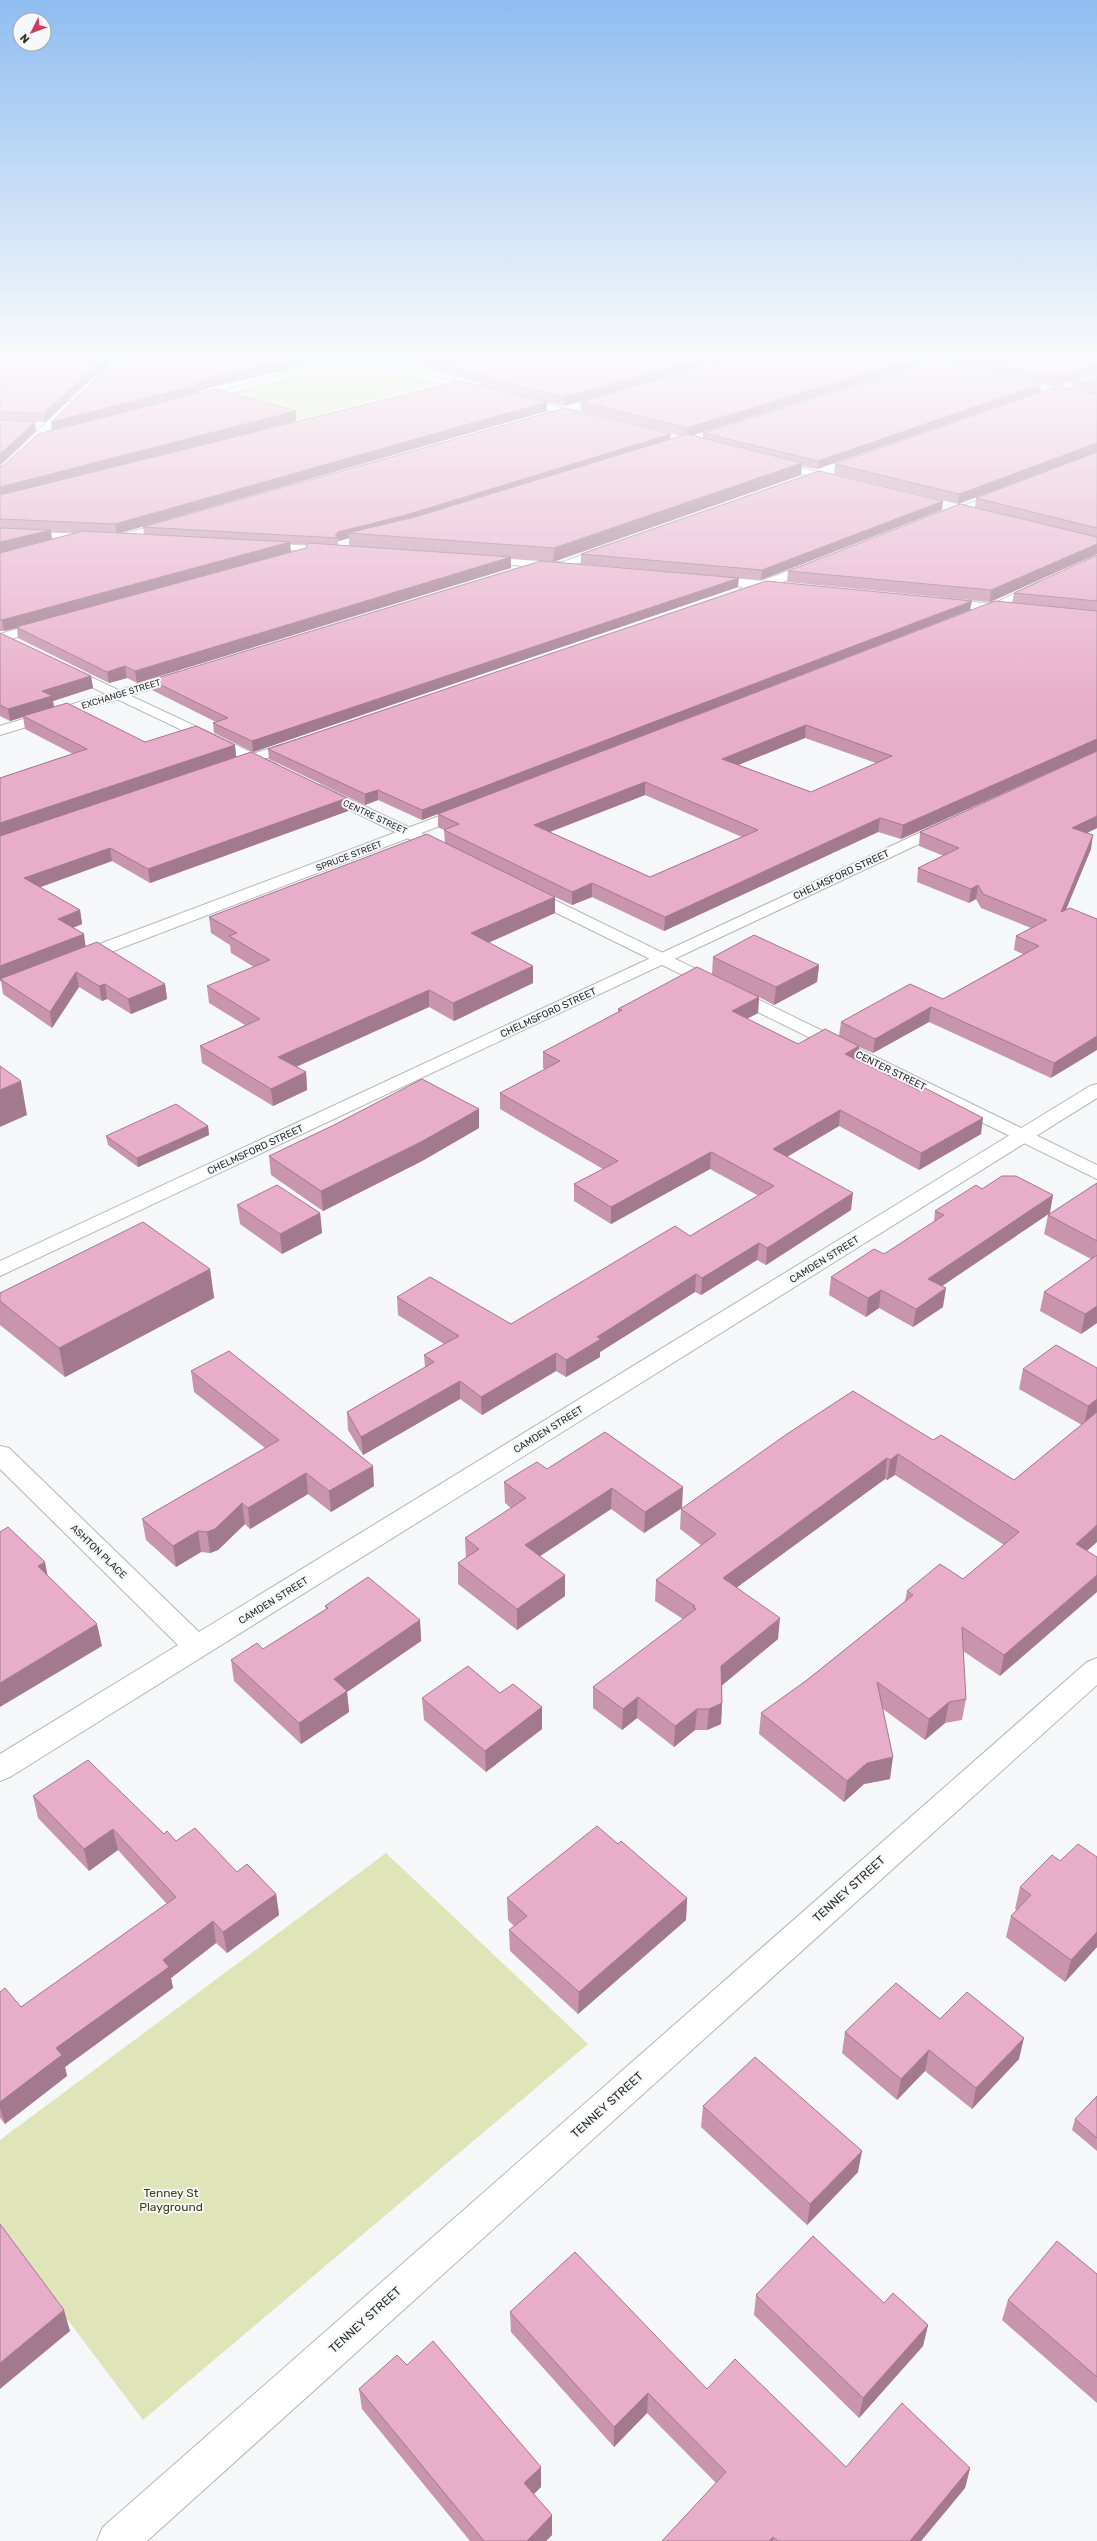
<svg xmlns="http://www.w3.org/2000/svg" width="1097" height="2541" font-family="Rubik,sans-serif">
<style>
.green{fill:#dfe4b9}
.lines{fill:none;stroke-linecap:round;stroke-linejoin:round}
.street-casing{stroke:#b5b7b9;stroke-width:2}
.secondary-casing{stroke:#b5b7b9;stroke-width:2}
.street{fill:#fff;fill-rule:evenodd}
.secondary{fill:#fff;fill-rule:evenodd}
.wall{fill:#c895ad;fill-rule:evenodd}
.shaded-wall{fill:#a2798d}
.building{fill:#e8adc9;stroke:#a2798d;fill-rule:evenodd}
.labels{text-anchor:middle;stroke-width:4;stroke-linejoin:round;paint-order:stroke}
.far-street-label{font-size:9px;fill:#2e2f30;stroke:#f5f7f9}
.street-label{font-size:10px;fill:#2e2f30;stroke:#f5f7f9}
.near-street-label{font-size:12px;fill:#2e2f30;stroke:#f5f7f9}
.near-park-label{font-size:12px;fill:#404316;stroke:#f5f7f9}
</style>
<rect width="100%" height="100%" fill="#f5f7f9"/>
<path class="green" d="M353 364 434 384 298 420 216 397Z
M386 1853 588 2044 143 2420 0 2230V2140Z"/>
<g class="lines">
<g class="street-casing">
<path id="street" d="M82 358H98L127 367 122 370Z
M345 358H362L486 390 481 393 354 362 196 402 191 399Z
M1097 373V379L1041 399 1033 397Z
M518 397 590 415 592 417 587 420 515 402V398Z
M69 401 77 403 4 475 0 476V467Z
M772 460 845 479 846 481 841 484 768 465V461Z
M1003 490 1007 491V495L946 519 942 520 936 517Z
M172 521 176 522V526L119 541 113 538 115 536Z
M609 545 615 548 613 550 562 569H554L552 566Z
M814 562 820 566 818 569 749 594H741L739 591 741 588Z
M1041 581 1047 585 1045 588 980 618H972L970 615Z
M179 672 184 673 186 676 184 679 0 735V726Z
M296 740 301 741 303 744 301 747 232 769 225 765 227 762Z
M466 806 474 811 471 814 85 962H73L70 958 73 954Z
M947 820 953 822 955 825 953 828 0 1276V1261Z
M1097 1084V1098L10 1777 0 1781V1754L178 1645 0 1469V1446L9 1448 199 1632 1090 1086Z
M1097 1658V1685L147 2541H97L103 2527 1087 1662Z"/>
</g>
<g class="secondary-casing">
<path id="secondary" d="M947 358H961L914 375 906 373Z
M1010 378 1097 396V402L1007 383 1005 381Z
M0 531 93 534 99 537 93 540 0 537Z
M261 543 333 547 339 550 333 553 257 548 255 546Z
M481 555 560 562 566 566 560 570 477 561 475 559Z
M708 576 785 583 791 587 785 591 704 583 702 580Z
M941 598 1010 606 1016 610 1010 614 937 605 935 602Z
M45 621 50 622 51 625 50 628 0 642V634Z
M65 665 276 764 278 767 276 770H266L60 672 58 669Z
M320 785 452 848 454 851 452 854H440L315 793 312 790 315 787Z
M528 887 1097 1165V1179L522 896 520 892 522 888Z"/>
</g>
<use href="#street" class="street"/>
<use href="#secondary" class="secondary"/>
</g>
<path class="wall" d="M0 358H334L208 388V389L199 391V393L296 421 209 443 479 385V383L388 358H918V366L693 435 703 438V433L1041 384 1040 392 817 469 801 466V475L553 562 511 559V568L137 683 127 678 109 683 18 638 17 628 4 631H0V467L3 466 52 430 122 362 107 359 108 367 96 375 45 422H35L36 431 0 465ZM547 402 564 406 581 402V411L681 436 671 439 143 527 144 534 121 533 547 411ZM51 532 75 533 52 539ZM349 538V546L338 545V541H339ZM290 544 308 545 306 548 291 552Z
M920 358H942L933 361Z
M950 358H1097L1055 386 949 365Z
M1097 372V452L958 504 834 474 835 464 1072 389 1073 380Z
M1097 452V554L990 602 787 582 788 571 975 508 976 498Z
M942 510 761 580 581 564V554Z
M1097 555V751L901 839 878 832 664 931 592 897 572 905 555 897V913L488 943 533 966V983L454 1021 429 1007 296 1067 306 1072 307 1090 273 1106 202 1063 200 1046 245 1025 209 1003 207 986 254 967 231 953 230 945 211 933 209 917 445 843 444 830 438 827V814L422 820 378 800 365 805 269 759 268 749 970 610 538 776 1012 603 1014 593ZM805 738 876 763 811 792 738 765ZM645 795 742 837 650 877 550 832Z
M738 587 253 752 214 733 213 723 216 722 152 690 151 680Z
M0 633 91 676 93 688 53 701 54 707 145 742 235 745 236 757 347 798 348 811 150 883 112 861 40 887 80 910 82 924 73 928 85 947 165 984 167 999 131 1014 107 999 102 1001 79 987 52 1028 3 994 1 981H0V778L73 754 25 729 23 717 10 721 0 716Z
M1097 751V828L1087 833 1091 849 1066 910 1097 919 1051 1078 929 1022 873 1053 859 1047 858 1060 981 1134 919 1170 839 1126 787 1157 851 1210 766 1265 757 1260 701 1295 695 1292 600 1352V1357L566 1377 556 1371 482 1415 460 1399 363 1455 348 1430 347 1412 425 1367 424 1355 444 1344 398 1315 397 1297 511 1324 690 1236 759 1196 710 1169 611 1224 574 1201V1184L603 1169 500 1109V1093L545 1069 543 1068V1052L618 1013V1009L712 974 713 957 819 965 817 982 774 1005 759 997 758 1013 747 1019 798 1044 839 1036 841 1022 943 999 1023 954 1014 950 1016 936 1031 928 981 908 976 899 969 903 917 882 918 868 944 856 919 846 920 832Z
M208 1126 209 1135 138 1167 108 1145 106 1136Z
M479 1128 422 1161 323 1211 271 1175 269 1156Z
M1097 1183V1323L1081 1334 1040 1311 1044 1292 1091 1259 1044 1234 1048 1215Z
M982 1189 1050 1213 941 1286 943 1307 913 1327 879 1308 866 1317 829 1295 831 1277 884 1254 934 1222 935 1211Z
M237 1205 320 1213 322 1233 282 1254 240 1224Z
M210 1269 214 1298 65 1377 0 1325V1293Z
M1097 1368 1087 1551 1000 1676 963 1651 966 1699 962 1720 945 1723 925 1740 883 1709 890 1779 864 1784 844 1802 759 1734 761 1713 807 1680 905 1601 907 1591 963 1579 1004 1545 895 1475 887 1480 885 1479 736 1588 778 1639 722 1685V1703L721 1724 707 1730H695L674 1747 637 1718 622 1730 593 1708V1687L683 1619 655 1601 656 1580 701 1545 680 1529 681 1509 933 1440 1014 1480 1082 1425 1019 1389 1023 1369Z
M191 1371 374 1486 331 1512 308 1494 250 1529 245 1524 218 1550 210 1553 201 1552 176 1567 146 1540 142 1519 265 1448 194 1392Z
M547 1469 682 1508 644 1533 611 1509 540 1556 565 1575V1596L517 1630 458 1584V1563L466 1558 465 1538 511 1508 505 1503 504 1482Z
M325 1606 420 1620 421 1641 347 1692 349 1712 301 1744 234 1681 231 1660 263 1649 326 1609Z
M500 1693 542 1707V1729L486 1772 424 1720 422 1698Z
M33 1796 164 1834 176 1841 237 1872 276 1894 279 1915 227 1953 216 1943 171 1978 173 1988 65 2067 67 2076 5 2124 0 2118V1992L21 2007 167 1904 118 1850 89 1871 38 1818Z
M618 1844 687 1898 686 1920 578 2014 510 1951 509 1930 514 1926 508 1920 507 1898Z
M1060 1861 1097 1947 1065 1982 1006 1937 1011 1916 1017 1910 1015 1909 1020 1887Z
M940 2019 1019 2059 972 2109 925 2071 897 2100 842 2053 845 2032Z
M1097 2096V2151L1072 2130 1075 2119Z
M703 2106 858 2172 807 2225 701 2127Z
M1097 2274V2403L1002 2320 1008 2300Z
M756 2295 884 2303 928 2325 923 2346 859 2418 754 2315Z
M510 2312 707 2389 846 2467 970 2468 965 2488 921 2541H662L716 2483 647 2413 614 2447 511 2332Z
M407 2365 541 2467V2487L534 2494 552 2515V2535L546 2541H470L362 2409 359 2389Z"/>
<path class="shaded-wall" d="M122 358H138L123 362Z
M296 358H334L208 388V389L199 391V394L52 431 51 422 194 383 205 379Z
M704 358H734L564 406V397Z
M915 358H918V366L687 437V428Z
M933 358H942L933 361Z
M107 359 108 367 96 375 45 422 44 413 95 366Z
M1097 364V372L1055 386 1057 377Z
M1041 384 1040 392 817 469 818 461Z
M547 402V411L116 534 115 524Z
M296 411V421L0 497V487Z
M35 422 36 431 0 465V454Z
M671 434 670 442 407 524 348 533 349 538 339 541H338V538L335 536 338 532Z
M1097 443V452L958 504 959 494Z
M802 463 801 475 553 562 554 548Z
M943 501 942 510 761 580 762 570Z
M51 530 52 540 0 553V542Z
M290 542 291 553 16 627 17 628 4 631 2 620Z
M1097 544V554L990 602 991 590Z
M511 557V568L137 683 135 671Z
M739 578 738 587 253 752 252 741Z
M972 601 970 610 422 820V810Z
M125 666 127 678 109 683 107 672Z
M91 676 93 688 53 701 54 708 23 716V717L10 721 8 709 42 691Z
M806 725 805 738 721 772 722 759Z
M1097 739V751L901 839 903 825Z
M235 745 236 757 0 837V823Z
M645 782V795L534 838V825Z
M378 790V800L365 805V794Z
M347 798 348 811 150 883 148 869Z
M1097 816V828L1070 841 1072 828Z
M880 818 878 832 664 931 665 917Z
M1093 835 1091 849 1059 926 1061 912Z
M110 848 112 861 27 892 24 878Z
M592 883V897L572 905V892Z
M978 885 976 899 969 903 971 889Z
M555 897V913L472 950 471 933Z
M80 910 82 924 60 933 58 919Z
M84 934 86 949 0 979 1 981H0V966Z
M819 965 817 982 774 1005 776 987Z
M533 966V983L454 1021 453 1003Z
M76 972 79 987 52 1028 50 1012Z
M105 984 107 999 102 1001 99 986Z
M165 984 167 999 131 1014 128 999Z
M429 990V1007L280 1074 278 1057Z
M759 997 758 1013 731 1027 732 1011Z
M931 1007 929 1022 873 1053 875 1039Z
M1097 1036V1050L1051 1078 1054 1063Z
M859 1046 858 1062 845 1054Z
M306 1072 307 1090 273 1106 271 1089Z
M21 1081 27 1115 0 1127V1090Z
M479 1109V1128L422 1161 323 1211 321 1191Z
M840 1110 839 1126 771 1166 773 1149Z
M983 1118 981 1134 919 1170 921 1153Z
M208 1126 209 1135 138 1167 137 1158Z
M711 1152 710 1169 611 1224V1207Z
M853 1193 851 1210 766 1265 767 1248Z
M1053 1195 1050 1213 926 1297 928 1279Z
M320 1213 322 1233 282 1254 280 1234Z
M759 1243 757 1260 701 1295 702 1278Z
M210 1269 214 1298 65 1377 59 1348Z
M696 1274 695 1292 600 1352V1357L566 1377V1360L597 1337Z
M946 1288 943 1307 913 1327 916 1309Z
M881 1290 879 1308 866 1317 868 1298Z
M1097 1306V1323L1081 1334 1085 1314Z
M556 1353V1371L482 1415 481 1397Z
M460 1381V1399L363 1455 361 1437Z
M1097 1399V1416L1084 1426 1088 1406Z
M898 1454 895 1475 887 1480 890 1460Z
M887 1458 885 1479 721 1599 723 1578Z
M373 1466 374 1486 331 1512 329 1491Z
M306 1473 308 1494 250 1529 248 1508Z
M683 1487 682 1508 644 1533 645 1512Z
M612 1488 611 1509 525 1566V1545Z
M242 1503 245 1524 218 1550 210 1553 207 1532Z
M1097 1525V1542L1071 1565 1076 1544Z
M198 1531 201 1552 176 1567 173 1546Z
M45 1562 49 1583 38 1566Z
M565 1575V1596L517 1630V1609Z
M1097 1575V1592L1000 1676 1004 1655Z
M780 1618 778 1639 720 1687 721 1666Z
M420 1620 421 1641 347 1692 349 1712 301 1744 299 1723 334 1679Z
M97 1624 102 1646 0 1707V1683Z
M638 1697 637 1718 622 1730 623 1709Z
M949 1702 945 1723 925 1740 929 1719Z
M722 1703 721 1724 707 1730 709 1709Z
M542 1707V1729L486 1772 485 1751Z
M697 1709 695 1730 674 1747 675 1726Z
M893 1757 890 1779 864 1784 844 1802 847 1781 867 1763Z
M113 1829 118 1850 89 1871 84 1849Z
M276 1894 279 1915 227 1953 223 1932Z
M687 1898 686 1920 578 2014 579 1992Z
M213 1921 216 1943 171 1978 173 1988 65 2067 67 2076 5 2124 0 2108V2102L56 2048 163 1960Z
M1097 1932V1947L1065 1982 1071 1960Z
M1024 2038 1019 2059 972 2109 976 2088Z
M929 2050 925 2071 897 2100 901 2079Z
M862 2151 858 2172 807 2225 810 2204Z
M64 2310 70 2331 0 2389V2363Z
M928 2325 923 2346 859 2418 863 2398Z
M648 2393 647 2413 614 2447V2427Z
M541 2467V2487L524 2503V2483Z
M970 2468 965 2488 921 2541H910Z
M552 2515V2535L546 2541H527Z
M773 2537V2541H769Z"/>
<path class="building" d="M0 358H106L107 359 95 366 44 413 0 412Z
M134 358H296L205 379 208 380 194 383 198 385 51 422 103 372 119 364Z
M420 358H704L564 397 479 376 483 375Z
M731 358H915L687 428 581 402Z
M963 358H1097V364L1057 377Z
M935 362 1041 384 818 461 703 433Z
M1097 372V385L1073 380Z
M461 381 547 402 115 524 0 519V495Z
M1058 386 1097 394V443L959 494 835 464Z
M216 389 296 411 0 487V467L3 466 38 434Z
M565 408 671 434 406 515 338 532 335 536 338 538 143 527Z
M0 420 35 422 0 454Z
M687 434 802 463 554 548 348 533 415 517Z
M1097 452V528L976 498Z
M819 471 943 501 762 570 581 554Z
M960 504 1097 537V544L991 590 788 571Z
M0 528 51 530 0 542Z
M83 531 290 542 2 620H0V553Z
M308 543 511 557 135 671 125 666 107 672 16 627 306 548Z
M1097 555V601L1014 593Z
M541 561 739 578 252 741 213 723 228 718 151 680Z
M766 581 972 601 422 810 378 790 365 794 268 749Z
M995 601 1097 611V739L903 825 880 818 665 917 592 883 572 892 444 830 459 824 438 814ZM806 725 892 756 811 792 722 759ZM645 782 758 830 650 877 534 825Z
M0 633 91 676 42 691 52 696 8 709 0 705Z
M67 703 145 742 196 726 235 745 0 823V778L87 749 23 716Z
M1097 751V816L1072 828 1093 835 1061 912 1070 908 1097 919V1036L1054 1063 931 1007 875 1039 841 1022 910 984 943 999 1039 946 1016 936 1047 920 983 894 978 885 971 889 918 868 959 848 920 832Z
M251 752 347 798 148 869 110 848 24 878 80 910 58 919 84 934 0 966V836Z
M427 834 555 897 471 933 533 966 453 1003 429 990 278 1057 306 1072 271 1089 200 1046 260 1019 207 986 270 960 229 936 237 933 209 917Z
M754 935 819 965 776 987 713 957Z
M97 942 165 984 128 999 105 984 99 986 76 972 50 1012 0 979Z
M697 967 759 997 732 1011 798 1044 825 1029 859 1046 845 1054 920 1091 925 1088 983 1118 921 1153 840 1110 773 1149 853 1193 767 1248 759 1243 702 1278 696 1274 597 1337 601 1339 566 1360 556 1353 481 1397 460 1381 361 1437 347 1412 434 1362 424 1355 459 1336 397 1297 430 1277 511 1324 675 1226 690 1236 774 1186 711 1152 611 1207 574 1184 618 1161 500 1093 560 1061 543 1052 622 1010 618 1009Z
M0 1066 21 1081 0 1090Z
M422 1079 479 1109 421 1142 321 1191 269 1156 334 1125Z
M176 1104 208 1126 137 1158 106 1136Z
M1002 1176H1016L1053 1195 928 1279 946 1288 916 1309 881 1290 868 1298 831 1277 874 1249 884 1254 944 1215 935 1211 976 1185 982 1189Z
M1097 1183V1241L1048 1215Z
M277 1185 320 1213 280 1234 237 1205Z
M143 1222 210 1269 59 1348 0 1301V1293Z
M1097 1255V1306L1085 1314 1044 1292Z
M1056 1345 1097 1368V1399L1088 1406 1023 1369Z
M229 1351 373 1466 329 1491 306 1473 248 1508 242 1503 215 1529 207 1532 198 1531 173 1546 142 1519 279 1440 191 1371Z
M853 1391 933 1440 941 1435 1014 1480 1097 1412V1525L1076 1544 1097 1557V1575L1004 1655 962 1627 966 1699 949 1702 929 1719 877 1682 893 1757 867 1763 847 1781 761 1713 807 1680 913 1595 907 1591 940 1564 963 1579 1019 1532 898 1454 890 1460 887 1458 723 1578 780 1618 721 1666 722 1703 709 1709H697L675 1726 638 1697 623 1709 593 1687 696 1609 693 1607 695 1606 656 1580 716 1534 681 1509 787 1434Z
M605 1432 683 1487 645 1512 612 1488 525 1545 565 1575 517 1609 458 1563 479 1549 465 1538 526 1498 504 1482 537 1462 547 1469Z
M8 1527 45 1562 38 1566 97 1624 0 1683V1532Z
M368 1577 420 1620 334 1679 347 1691 299 1723 231 1660 257 1643 263 1649 328 1608 325 1606Z
M468 1666 500 1693 513 1684 542 1707 485 1751 422 1698Z
M88 1760 164 1834 167 1831 176 1841 195 1828 237 1872 247 1864 276 1894 223 1932 213 1921 163 1960 169 1967 56 2048 62 2055 0 2102V1992L5 1988 21 2007 176 1897 113 1829 84 1849 33 1796Z
M597 1826 618 1844 621 1841 687 1898 579 1992 509 1930 527 1916 507 1898Z
M1078 1844 1097 1857V1932L1071 1960 1011 1916 1031 1895 1020 1887 1052 1855 1060 1861Z
M896 1983 940 2019 967 1992 1024 2038 976 2088 929 2050 901 2079 845 2032Z
M755 2057 862 2151 810 2204 703 2106Z
M1097 2096V2138L1075 2119Z
M0 2224 64 2310 0 2363Z
M813 2236 884 2303 893 2293 928 2325 863 2398 756 2295Z
M1057 2241 1097 2274V2377L1008 2300Z
M575 2252 707 2389 735 2359 846 2467 902 2403 970 2468 910 2541H778L773 2537 769 2541H662L726 2472 648 2393 614 2427 510 2312Z
M433 2341 541 2467 524 2483 552 2515 527 2541H484L359 2389 397 2355 407 2365Z"/>
<linearGradient id="sky" x2="0" y2="1"><stop stop-color="#8fbdf0"/><stop offset="0.5" stop-color="#fafbfc"/><stop offset="1" stop-color="#fafbfc" stop-opacity="0"/></linearGradient>
<rect width="1097" height="714" fill="url(#sky)"/>
<g class="labels">
<g class="far-street-label">
<text transform="translate(121 694) rotate(-17)" y="3">EXCHANGE STREET</text>
<text transform="translate(375 817) rotate(25)" y="3">CENTRE STREET</text>
<text transform="translate(349 856) rotate(-21)" y="3">SPRUCE STREET</text>
</g>
<g class="street-label">
<text transform="translate(841 874) rotate(-25)" y="4">CHELMSFORD STREET</text>
<text transform="translate(548 1012) rotate(-25)" y="4">CHELMSFORD STREET</text>
<text transform="translate(891 1070) rotate(26)" y="4">CENTER STREET</text>
<text transform="translate(255 1149) rotate(-25)" y="4">CHELMSFORD STREET</text>
<text transform="translate(824 1259) rotate(-32)" y="4">CAMDEN STREET</text>
<text transform="translate(548 1429) rotate(-32)" y="4">CAMDEN STREET</text>
<text transform="translate(99 1551) rotate(44)" y="4">ASHTON PLACE</text>
<text transform="translate(273 1600) rotate(-32)" y="4">CAMDEN STREET</text>
</g>
<g class="near-street-label">
<text transform="translate(849 1889) rotate(-42)" y="4">TENNEY STREET</text>
<text transform="translate(607 2105) rotate(-42)" y="4">TENNEY STREET</text>
<text transform="translate(365 2320) rotate(-42)" y="4">TENNEY STREET</text>
</g>
<g class="near-park-label">
<text x="171" y="2197">Tenney St<tspan x="171" dy="14">Playground</tspan></text>
</g>
</g>
<g transform="translate(32 32) rotate(228)"><circle r="19" fill="#f5f7f9" stroke="#a5a7a9"/>
<path d="M0-3L7 15L0 10L-7 15Z" fill="#cc3c5e"/>
<text y="-6" font-size="11" font-weight="bold" text-anchor="middle" fill="#2e2f30">N</text>
</g>
</svg>
